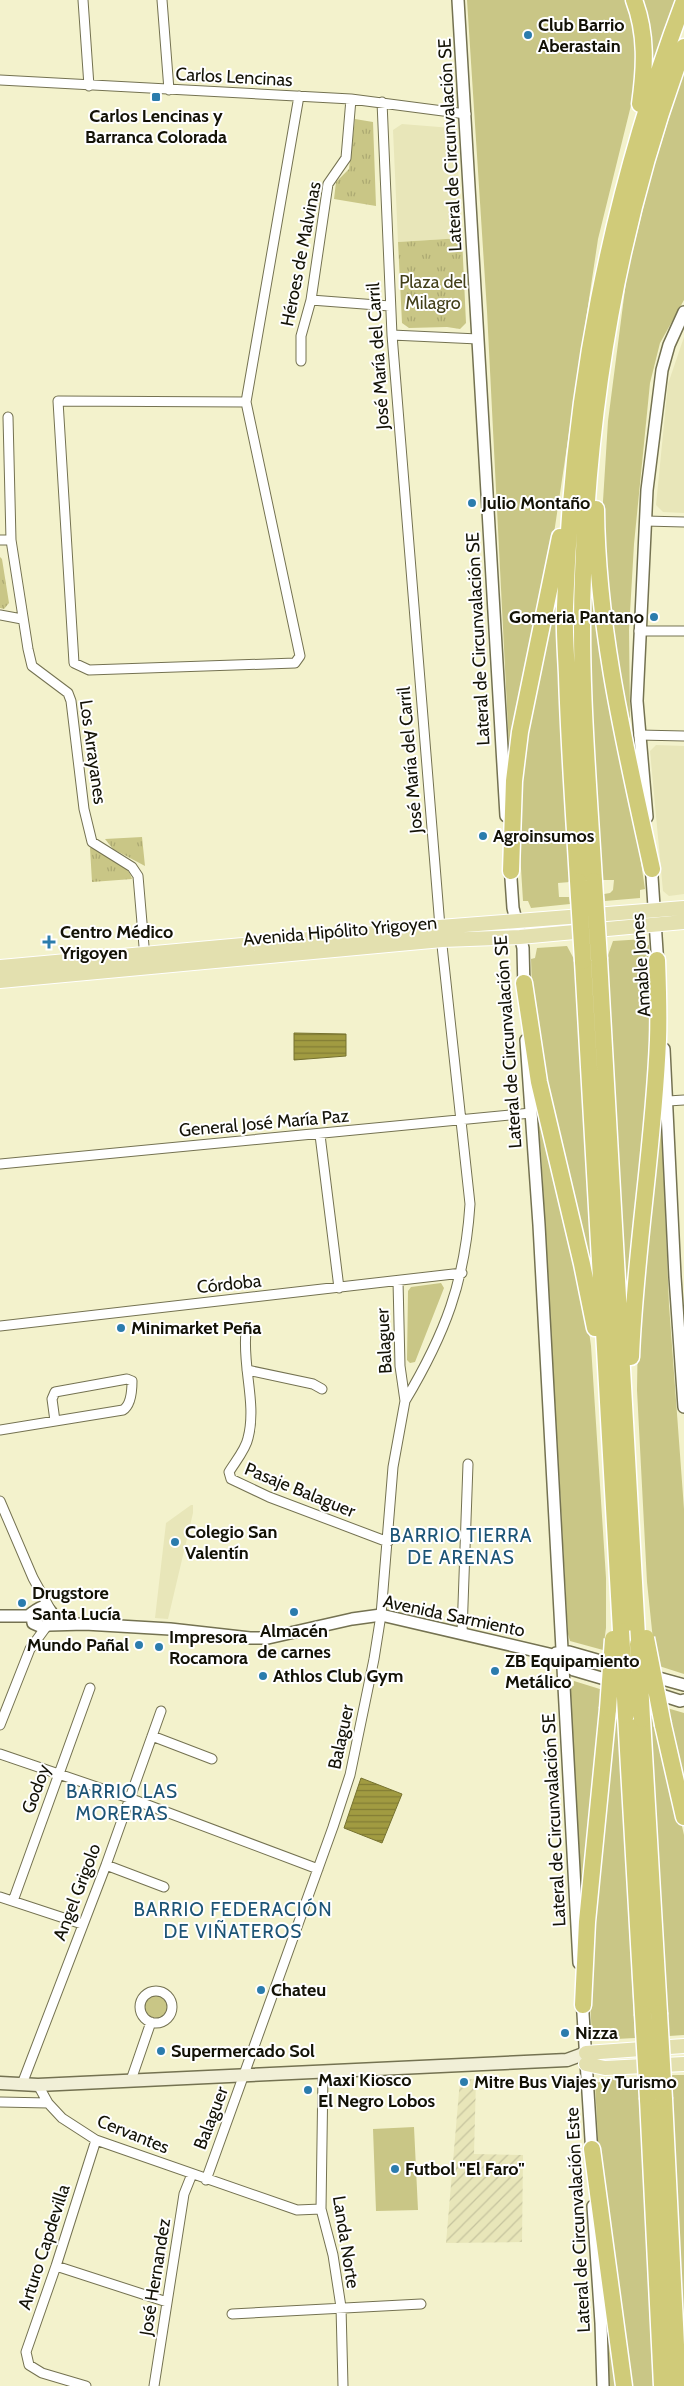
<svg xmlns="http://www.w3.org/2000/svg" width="684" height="2386" font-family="Cabin,sans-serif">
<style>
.built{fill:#e8e6b9}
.industrial{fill:url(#industrial-furrows)}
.green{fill:#c9c686}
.park{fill:url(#park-tufts)}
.water{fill:url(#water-rules);stroke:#76722f}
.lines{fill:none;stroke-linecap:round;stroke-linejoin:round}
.minor-casing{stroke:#747251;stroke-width:11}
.tertiary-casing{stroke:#747251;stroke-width:14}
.secondary-casing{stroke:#747251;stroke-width:15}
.primary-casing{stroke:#fff;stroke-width:16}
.motorway-casing{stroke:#fff;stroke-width:19}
.minor{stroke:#fff;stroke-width:9}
.tertiary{stroke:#fff;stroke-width:11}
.secondary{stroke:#f1efd7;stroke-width:12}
.primary{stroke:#e3e0af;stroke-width:14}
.motorway{stroke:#d0cb79;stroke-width:16}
.motorway-bridge-casing{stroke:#fff;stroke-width:19;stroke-linecap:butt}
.motorway-bridge{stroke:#d0cb79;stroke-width:16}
.poi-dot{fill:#2b7cad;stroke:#fff;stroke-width:2}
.labels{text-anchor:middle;stroke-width:4;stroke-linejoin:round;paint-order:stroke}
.poi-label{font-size:18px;font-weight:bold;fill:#131206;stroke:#fff;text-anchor:start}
.street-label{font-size:18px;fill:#131206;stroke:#fff}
.park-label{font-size:18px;fill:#423f19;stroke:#fff}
.neighbourhood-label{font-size:19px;letter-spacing:1px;fill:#1d5476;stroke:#fff}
</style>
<defs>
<pattern id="industrial-furrows" width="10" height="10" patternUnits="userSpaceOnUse" patternTransform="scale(1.25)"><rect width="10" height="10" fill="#e8e6b9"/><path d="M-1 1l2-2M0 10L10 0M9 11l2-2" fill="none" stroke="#c6c49e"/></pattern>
<pattern id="park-tufts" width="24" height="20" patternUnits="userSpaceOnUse" patternTransform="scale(1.25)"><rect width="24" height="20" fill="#c9c686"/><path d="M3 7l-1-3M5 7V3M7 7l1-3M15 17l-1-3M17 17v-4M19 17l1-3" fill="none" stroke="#aca972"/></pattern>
<pattern id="water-rules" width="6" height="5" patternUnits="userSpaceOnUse" patternTransform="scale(1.25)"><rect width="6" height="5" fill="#a19b41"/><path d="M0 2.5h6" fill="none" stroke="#827d34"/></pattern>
</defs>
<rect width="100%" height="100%" fill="#f3f2cc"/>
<path class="built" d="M402 124 452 128 456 133 462 238 398 242 393 130Z
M684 337V513L663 512 656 505 668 384Z
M656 745 684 746V894L669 896 663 891 650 751Z
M191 1505H193V1513L168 1619 155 1618 166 1523Z"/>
<path class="industrial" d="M476 2079 474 2154 523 2155 522 2242 446 2243 460 2080Z"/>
<path class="green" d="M467 0H628L637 29V81L598 239 553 540 511 747H509L487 311Z
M639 0H675L649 78Z
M684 70V300L660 343 650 383 634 544 629 630 630 718 626 717 613 650 602 517 608 421 627 274 651 176Z
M594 551 645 889 640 890V898L605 901 604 894 610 893 613 890 614 880H602C598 818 594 755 592 693 590 646 588 597 594 551Z
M557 582 561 735 570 882 558 883 559 897H569L570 904 531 908 528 901H523L516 788Z
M644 939 646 945H649L654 1037 627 1302 607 958 613 941Z
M567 946 575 961 595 1301 533 1019 531 959 535 958 537 948Z
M535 1087 586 1310 591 1346 606 1578V1628L603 1650 570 1641 568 1634 541 1153Z
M661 1108 669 1305 684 1509V1674L659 1666 653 1640 647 1582 637 1390 638 1328Z
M441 1283 444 1288 415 1362 410 1363 407 1360 408 1291 411 1287Z
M647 1672 684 1835V2035L669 2036Z
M574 1681 603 1690 582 1944 570 1685 574 1686Z
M667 1708 684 1713V1792Z
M612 1717 618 1719 619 1734 635 2038 597 2040V2035H592L589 1984Z
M145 2007a11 11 0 1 1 22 0a11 11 0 1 1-22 0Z
M671 2075H684V2326L672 2098Z
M638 2077 653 2386H627L600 2178 595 2083 600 2082V2079Z
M414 2127 418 2210 376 2211 373 2129Z
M601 2253 618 2386H609L608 2328Z"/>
<path class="park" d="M355 119 373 122 376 206 334 199 336 182 349 169Z
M462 238 466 323 460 329 447 327 409 328 402 323 398 242Z
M0 557 2 559 9 603 4 609 0 608Z
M142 837 145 866 113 849 105 839Z
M95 846C106 857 129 864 132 879L92 882 90 848Z"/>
<path class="water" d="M294 1033 346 1034V1056L294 1060Z
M361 1778 402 1794 382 1843 344 1828Z"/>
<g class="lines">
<g class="minor-casing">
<path id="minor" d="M83 0 89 86
M162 0 169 90
M0 80 351 99 466 114
M382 102 392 335 440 927 470 1204C465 1282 445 1334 405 1401
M311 300 390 306
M392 335 478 339
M301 361V336L311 300 328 184 346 158 351 99
M246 402 58 401 74 663 89 670 295 663 300 656 246 402 299 96
M8 417 11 540 28 649 32 666 68 693 71 701 84 809 92 842 132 867 138 876 145 958
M645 521 684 522
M0 540H11
M0 615 22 619
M639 631H684
M639 735 684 736
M668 1101 684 1100
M320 1135 339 1288
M0 1164 531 1113
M0 1326 462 1273
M246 1332C242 1366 257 1404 248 1438 246 1449 235 1462 229 1472L231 1479 269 1497 388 1542
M247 1370 313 1384 322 1389
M0 1430 123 1410C131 1405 132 1391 132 1381L127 1379 55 1392 52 1399 55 1421
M0 1501 33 1578 50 1609
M462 1633 468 1464
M0 1725 30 1649 46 1627
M152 1736 212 1759
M0 1754 129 1798 318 1869
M106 1865 164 1887
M0 1897 82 1924
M13 1901 90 1688
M140 2007a16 16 0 1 1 32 0a16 16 0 1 1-32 0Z
M323 2073 321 2209 333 2255 341 2307 343 2386
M131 2080 151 2022
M22 2084 106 1865 161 1711
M38 2085 48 2103 62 2118 96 2140 297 2210 321 2209
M0 2102 48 2103
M206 2180 333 1827 350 1775 374 1659 381 1615 393 1467 405 1401 400 1366 398 1281
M56 2266 167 2302
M232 2314 421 2304
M86 2386 42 2373 29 2365 26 2352 56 2266 96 2140
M154 2386 184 2194 192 2174"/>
</g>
<g class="tertiary-casing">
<path id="tertiary" d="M458 0 506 816
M647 817 637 701 647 490 662 370 669 345 684 312
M651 862 658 966
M510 864 513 908 523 948 524 989
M526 1040 539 1225 579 1963
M664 1049 675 1277 684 1407
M32 1613 33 1623 42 1627 49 1625 85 1624 170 1629 250 1638H268L352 1619 381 1615 549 1654 574 1670 615 1682
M0 1616H28C37 1610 46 1599 53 1616L49 1625
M556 1653 569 1652 618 1666
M648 1675 684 1685
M652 1692 680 1701 684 1700
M582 1998 592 2155
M593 2206 601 2323 603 2386"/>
</g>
<g class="secondary-casing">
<path id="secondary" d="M0 2083 38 2085 567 2060 586 2053"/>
</g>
<g class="primary-casing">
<path id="primary" d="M0 967 440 927 684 908
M0 981 442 940 520 937 684 922
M586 2053 684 2046
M586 2064 605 2068 684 2064"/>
</g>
<g class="motorway-casing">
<path id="motorway" d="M634 0C647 34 645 68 640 104
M596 509C597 631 626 750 652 869
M511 871 514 781 520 732 560 537
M578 881C574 812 569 744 567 675 566 652 564 629 565 607 572 395 609 200 684 1
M594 881C588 779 579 677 583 575 589 396 621 215 684 47
M599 959 637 1636
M583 961 621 1631
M524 983 539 1082 582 1264 595 1328
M631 1357C635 1251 654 1146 658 1040 659 1013 658 987 657 960
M626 1715 643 2014
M642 1719 659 2013
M663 1725 684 1817
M583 2005 587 1922 608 1709
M648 2099 662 2386
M664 2099 678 2386
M592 2149 624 2386"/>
</g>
<use href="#minor" class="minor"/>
<use href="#tertiary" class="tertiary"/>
<use href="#secondary" class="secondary"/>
<use href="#primary" class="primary"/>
<use href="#motorway" class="motorway"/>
<g class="motorway-bridge-casing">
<path id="motorway-bridge" d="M578 881 583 961
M594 881 599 959
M621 1631 626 1715
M646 1638 663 1725
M638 1644 642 1719
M608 1709 613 1639
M659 2013 664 2099
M643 2014 648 2099"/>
</g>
<use href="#motorway-bridge" class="motorway-bridge"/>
</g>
<g class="poi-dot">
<circle cx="528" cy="35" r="5"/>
<rect x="151" y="92" width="10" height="10" rx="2.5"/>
<circle cx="472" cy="503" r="5"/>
<circle cx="654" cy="617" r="5"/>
<circle cx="483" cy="836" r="5"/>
<path d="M46.5 934.5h5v5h5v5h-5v5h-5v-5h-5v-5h5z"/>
<circle cx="121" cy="1328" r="5"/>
<circle cx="175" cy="1542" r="5"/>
<circle cx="22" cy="1603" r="5"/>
<circle cx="294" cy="1612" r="5"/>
<circle cx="139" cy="1645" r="5"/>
<circle cx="159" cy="1647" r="5"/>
<circle cx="495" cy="1671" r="5"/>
<circle cx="263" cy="1676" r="5"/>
<circle cx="261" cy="1990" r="5"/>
<circle cx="565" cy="2033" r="5"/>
<circle cx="161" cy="2051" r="5"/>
<circle cx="464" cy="2082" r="5"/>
<circle cx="308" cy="2090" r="5"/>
<circle cx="395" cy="2169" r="5"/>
</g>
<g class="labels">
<g class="poi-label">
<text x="538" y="31">Club Barrio<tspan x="538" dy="21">Aberastain</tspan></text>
<text x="156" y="122" text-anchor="middle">Carlos Lencinas y<tspan x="156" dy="21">Barranca Colorada</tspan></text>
<text x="482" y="509">Julio Montaño</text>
<text x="644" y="623" text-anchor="end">Gomeria Pantano</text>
<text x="493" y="842">Agroinsumos</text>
<text x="60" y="938">Centro Médico<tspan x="60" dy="21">Yrigoyen</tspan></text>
<text x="131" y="1334">Minimarket Peña</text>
<text x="185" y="1538">Colegio San<tspan x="185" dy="21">Valentín</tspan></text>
<text x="32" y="1599">Drugstore<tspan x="32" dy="21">Santa Lucía</tspan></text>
<text x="294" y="1637" text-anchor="middle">Almacén<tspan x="294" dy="21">de carnes</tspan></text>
<text x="169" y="1643">Impresora<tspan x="169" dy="21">Rocamora</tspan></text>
<text x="129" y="1651" text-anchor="end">Mundo Pañal</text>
<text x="505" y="1667">ZB Equipamiento<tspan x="505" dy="21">Metálico</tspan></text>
<text x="273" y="1682">Athlos Club Gym</text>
<text x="271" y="1996">Chateu</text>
<text x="575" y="2039">Nizza</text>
<text x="171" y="2057">Supermercado Sol</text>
<text x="318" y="2086">Maxi Kiosco<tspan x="318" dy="21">El Negro Lobos</tspan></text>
<text x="474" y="2088">Mitre Bus Viajes y Turismo</text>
<text x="405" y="2175">Futbol "El Faro"</text>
</g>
<g class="street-label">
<text transform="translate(234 77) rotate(3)" y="6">Carlos Lencinas</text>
<text transform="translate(450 145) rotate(-93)" y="6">Lateral de Circunvalación SE</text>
<text transform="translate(301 254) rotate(-79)" y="6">Héroes de Malvinas</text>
<text transform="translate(378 356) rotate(-94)" y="6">José María del Carril</text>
<text transform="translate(478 639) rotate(-93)" y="6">Lateral de Circunvalación SE</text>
<text transform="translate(93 752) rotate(82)" y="6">Los Arrayanes</text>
<text transform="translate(410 760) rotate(-95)" y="6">José María del Carril</text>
<text transform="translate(340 931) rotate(-5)" y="6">Avenida Hipólito Yrigoyen</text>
<text transform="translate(641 965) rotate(-94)" y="6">Amable Jones</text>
<text transform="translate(508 1042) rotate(-94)" y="6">Lateral de Circunvalación SE</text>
<text transform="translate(264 1123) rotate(-5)" y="6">General José María Paz</text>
<text transform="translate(229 1284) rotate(-6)" y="6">Córdoba</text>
<text transform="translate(384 1341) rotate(-93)" y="6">Balaguer</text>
<text transform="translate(300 1490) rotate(22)" y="6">Pasaje Balaguer</text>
<text transform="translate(454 1616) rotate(12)" y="6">Avenida Sarmiento</text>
<text transform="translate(341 1737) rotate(-78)" y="6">Balaguer</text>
<text transform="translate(36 1789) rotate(-70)" y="6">Godoy</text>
<text transform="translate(554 1820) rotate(-93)" y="6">Lateral de Circunvalación SE</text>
<text transform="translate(77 1892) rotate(-69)" y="6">Angel Grigolo</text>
<text transform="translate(211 2118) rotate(-69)" y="6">Balaguer</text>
<text transform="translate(133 2134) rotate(22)" y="6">Cervantes</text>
<text transform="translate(578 2220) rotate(-93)" y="6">Lateral de Circunvalación Este</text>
<text transform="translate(346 2242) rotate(81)" y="6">Landa Norte</text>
<text transform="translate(44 2247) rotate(-72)" y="6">Arturo Capdevilla</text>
<text transform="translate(155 2277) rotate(-81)" y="6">José Hernandez</text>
</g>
<g class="park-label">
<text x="433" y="288">Plaza del<tspan x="433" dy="21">Milagro</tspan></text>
</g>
<g class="neighbourhood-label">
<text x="461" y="1542">BARRIO TIERRA<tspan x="461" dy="22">DE ARENAS</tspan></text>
<text x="122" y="1798">BARRIO LAS<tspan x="122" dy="22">MORERAS</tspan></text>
<text x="233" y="1916">BARRIO FEDERACIÓN<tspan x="233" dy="22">DE VIÑATEROS</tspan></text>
</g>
</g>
</svg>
